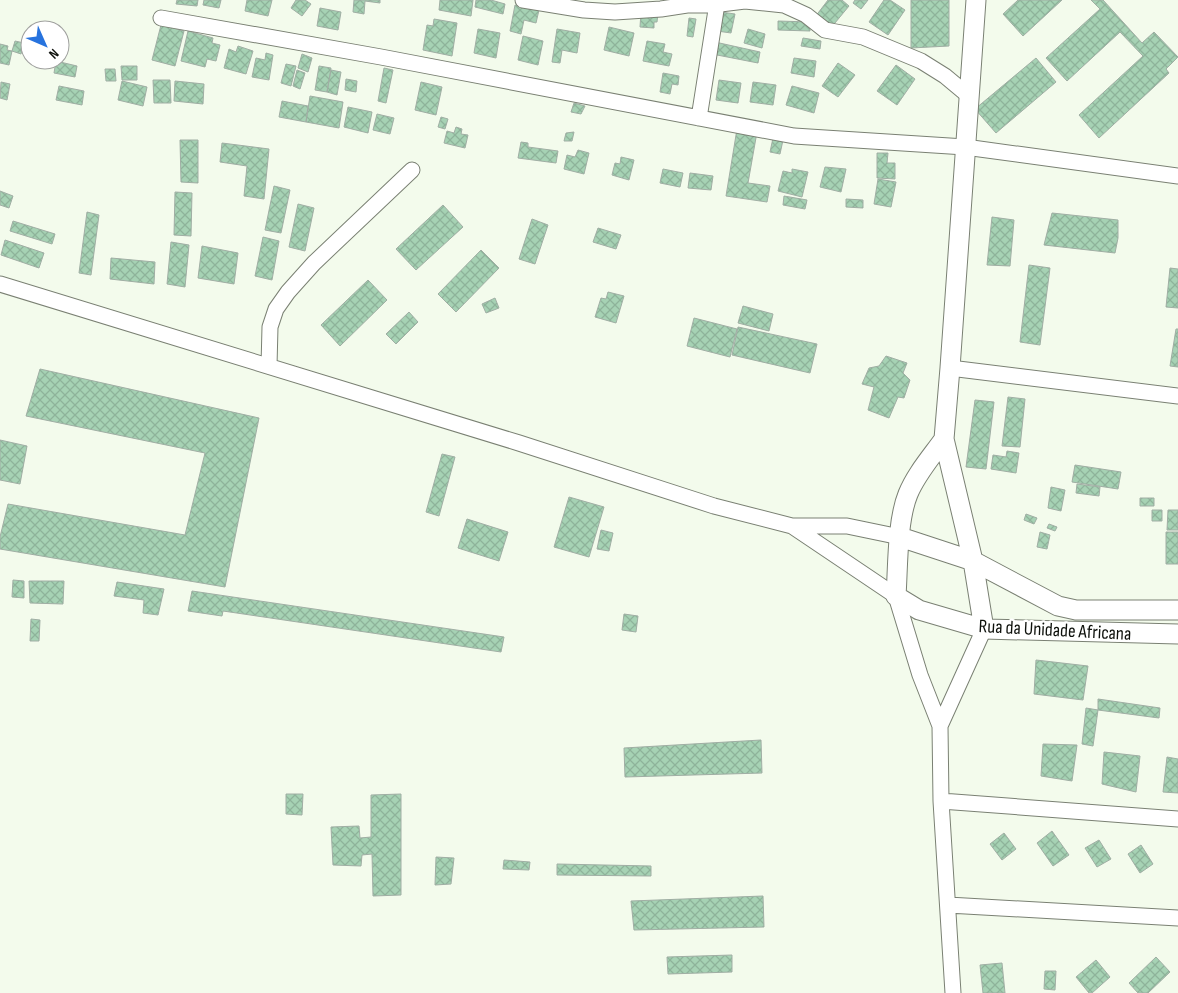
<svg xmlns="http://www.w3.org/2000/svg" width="1178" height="993" font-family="'Sofia Sans Condensed',sans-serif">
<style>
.building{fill:url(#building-cross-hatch);stroke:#a0aea4}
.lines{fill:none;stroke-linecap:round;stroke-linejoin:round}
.minor-casing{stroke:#7a8073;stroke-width:17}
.tertiary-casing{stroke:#7a8073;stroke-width:21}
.minor{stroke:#fff;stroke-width:15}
.tertiary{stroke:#fff;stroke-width:19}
.labels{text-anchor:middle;stroke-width:4.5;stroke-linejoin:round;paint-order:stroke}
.street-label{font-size:19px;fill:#0e110c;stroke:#fff}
</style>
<defs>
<pattern id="building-cross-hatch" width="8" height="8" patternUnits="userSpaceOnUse" patternTransform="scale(1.25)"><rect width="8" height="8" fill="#a6d2b4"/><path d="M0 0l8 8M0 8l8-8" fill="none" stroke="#8eb39a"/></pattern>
</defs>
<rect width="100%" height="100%" fill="#f3fbec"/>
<path class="building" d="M177 0H198L197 6 176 4Z
M204 0H221L219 8 203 5Z
M247 0H272L268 16 245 11Z
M296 0H305L311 4 302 16 291 8Z
M354 0H380V3L365 1 364 14 353 12Z
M440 0H473L471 16 439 10Z
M476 0H491L505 4 503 14 475 7Z
M828 0H842L849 6 830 29 815 17Z
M855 0H868L861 9 853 3Z
M884 0H890L905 10 888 35 869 22Z
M911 0H949V46L911 48Z
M1018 0H1062L1023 36 1003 14Z
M1091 0H1103L1142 43 1154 32 1178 57 1166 69 1169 73 1099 138 1079 115 1143 56 1120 32 1067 81 1046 58 1100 9Z
M515 5 539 10 536 23 524 20 521 34 510 31Z
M320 8 341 12 338 30 317 26Z
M641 12 658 13 657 22H654V28L640 27Z
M721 12 735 14 731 33 717 31Z
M689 18 696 19 693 37 687 36Z
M434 19 457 23 452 56 423 50 427 25 433 26Z
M778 21 810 22V31L778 30Z
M161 25 184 31 175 66 152 60Z
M609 27 634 33 629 56 604 50Z
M478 29 500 33 496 58 474 53Z
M557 29 580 33 577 53 562 50 560 63 552 62Z
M748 29 765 34 762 48 744 43Z
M188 31 213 38 212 43 220 45 216 61 207 59 205 67 181 61Z
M523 36 543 41 538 65 518 60Z
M803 38 821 41 820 49 801 46Z
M15 41 24 43 21 54 12 51Z
M647 41 665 44 663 52 672 54 669 66 643 61Z
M715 42 760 52 758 63 712 54Z
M0 44 8 46 7 50 12 51 9 65 0 63Z
M238 46 253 51 246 74 224 68 229 49 236 52Z
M266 53 273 55 269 80 252 77 256 58 265 60Z
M302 54 312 58 308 72 298 68Z
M794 58 816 61 814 77 791 73Z
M1036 58 1056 82 996 133 975 109Z
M56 61 77 66 75 77 54 73Z
M838 63 855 75 838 97 822 86Z
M286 64 296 66 291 86 281 83Z
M896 65 915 79 897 105 877 91Z
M121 66H137V80H122Z
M319 66 331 68 327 92 315 90Z
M384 68 393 70 386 103 378 101Z
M105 69H115L116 81H106Z
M297 70 305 73 300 89 293 86Z
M331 70 341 72 337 95 327 92Z
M663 73 679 76 678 85 672 84 670 94 660 92Z
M346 79 357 81 356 92 345 90Z
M153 80H170L171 103H154Z
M719 80 741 83 738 103 716 100Z
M122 81 147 87 143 106 118 100Z
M175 81 204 84 203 104 174 101Z
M1 82 10 84 7 100 0 98Z
M421 82 442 87 436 115 415 110Z
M753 82 776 85 773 105 750 102Z
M59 86 84 91 82 105 56 100Z
M792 86 819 93 814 113 786 105Z
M310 96 343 102 339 128 306 122Z
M282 101 308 106 306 122 279 117Z
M574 103 585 106 581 114 571 112Z
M348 107 372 112 368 133 344 127Z
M377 114 394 118 390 134 373 130Z
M441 117 448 119 445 129 438 127Z
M456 127 462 129 461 134 468 135 465 148 444 143 447 131 454 133Z
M737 129 757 132 748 183 770 186 767 202 726 196Z
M574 132 572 141H564L566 133Z
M773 138 783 140 780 154 770 152Z
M180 140H198V183L181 182Z
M521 142 528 143V147L558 151 556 163 518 158Z
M222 143 269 149 264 199 244 196 247 166 220 162Z
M578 150 589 153 584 174 564 169 567 155 575 157Z
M877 153H888L887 163H895V179L877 178Z
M621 157 634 160 629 180 612 175 615 163 620 164Z
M825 167 846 169 841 192 820 187Z
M663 169 683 173 680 187 660 183Z
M792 169 808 172 802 197 778 191 783 171 792 173Z
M690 173 713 176 711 190 688 188Z
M878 179 896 182 891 207 874 204Z
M274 186 290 190 281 233 265 230Z
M0 191 13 196 9 208 0 205Z
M175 192 192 193 191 236 174 235Z
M784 196 807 200 805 209 783 205Z
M846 199 863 200V208L846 207Z
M298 204 314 208 305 251 289 247Z
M443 205 463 227 416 270 396 249Z
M87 212 99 215 91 275 79 273Z
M1052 213 1118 220V238L1115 253 1044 245Z
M992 217 1014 220 1010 266 987 265Z
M532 219 548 225 535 264 519 259Z
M13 221 55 234 52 244 10 231Z
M598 228 621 235 616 249 593 242Z
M263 237 279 241 272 280 255 276Z
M5 240 44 253 39 268 1 255Z
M171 242 189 245 185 287 167 284Z
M202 246 238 253 234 284 198 278Z
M481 250 499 268 456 312 438 294Z
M111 258 155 262 154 284 110 279Z
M1029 265 1050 268 1040 345 1020 342Z
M1170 268 1178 269V308L1166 307Z
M368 280 387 300 340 346 321 325Z
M608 292 624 296 616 323 595 317 601 298 606 299Z
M495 298 499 308 486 313 482 304Z
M743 306 773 314 769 331 738 323Z
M409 312 418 322 396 344 386 334Z
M694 318 737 329 730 357 687 346Z
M738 327 817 344 810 373 732 355Z
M1176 329H1178V367L1170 366Z
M886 356 907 363 903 373 910 380 904 398 898 397 889 418 868 410 874 387 862 384 869 368 879 366Z
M40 369 259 418 225 587 0 549V537L8 504 185 535 205 453 26 416Z
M1008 397 1025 399 1020 447 1002 446Z
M975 400 994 402 986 469 966 467Z
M0 440 27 446 20 484 0 480Z
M1007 451 1019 453 1016 473 991 469 993 455 1006 457Z
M442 454 455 457 439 516 426 512Z
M1075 465 1121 472 1118 489 1072 482Z
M1077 484 1100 487 1099 496 1076 493Z
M1051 487 1065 490 1061 511 1048 508Z
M569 497 604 507 589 557 554 547Z
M1140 498H1154V506H1140Z
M1152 510H1162V521H1152Z
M1168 510H1178V530H1167Z
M1026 514 1037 518 1034 524 1024 520Z
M467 519 508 532 499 561 458 548Z
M1049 524 1057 527 1055 531 1047 528Z
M601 530 613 533 609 551 597 549Z
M1040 532 1050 535 1047 549 1037 547Z
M1166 532H1178V564H1166Z
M13 580 24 581V598L12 597Z
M29 581H64L63 604 30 603Z
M117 582 164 589 158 615 143 613 144 600 114 596Z
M192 591 504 637 501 652 223 611 222 616 188 611Z
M624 614 638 616 636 632 622 630Z
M31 619 40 620 39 641H30Z
M1036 660 1088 666 1083 700 1034 694Z
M1098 699 1160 708 1159 718 1098 710Z
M1086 708 1098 710 1093 746 1082 744Z
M761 740 762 773 625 777 624 748Z
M1043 744 1077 745 1072 781 1041 776Z
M1104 752 1140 756 1136 792 1102 784Z
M1167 757 1178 759V793L1163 792Z
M286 794H303L302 815 286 814Z
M401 794V895L373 896 372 854 362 855 361 866 333 865 331 827 359 826 360 838 371 837V795Z
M1052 831 1069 855 1053 866 1037 843Z
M1004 833 1016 849 1002 860 990 844Z
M1099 840 1111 859 1097 867 1085 848Z
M1141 845 1153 864 1140 873 1128 854Z
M436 857 454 858 451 884 435 885Z
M504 860 530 862 529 870 503 869Z
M557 864 651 866V876L557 875Z
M763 896 764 927 634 930 631 901Z
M732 955V972L668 974 667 957Z
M1156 957 1170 972 1148 993H1138L1129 983Z
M1096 960 1110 977 1092 993H1089L1076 977Z
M1002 963 1005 993H983L980 965Z
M1045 971H1056L1055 990 1044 989Z"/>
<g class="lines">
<g class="minor-casing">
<path id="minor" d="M523 0 584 10 615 12 661 9 687 5H712L716 10 699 118
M712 5 745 1 784 5 806 15 825 30 863 37 921 61 945 76 969 96
M161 18 381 57 794 136 965 147 1178 176
M0 284 519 443 714 506 792 526H847L900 537
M269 366 270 327 276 309 288 292 314 263 412 170
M950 368 1178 396
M792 526 896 596 920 675 940 726 941 801 953 993
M940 726 984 629
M941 801 1178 819
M948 905 1178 918"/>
</g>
<g class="tertiary-casing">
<path id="tertiary" d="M976 0 950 368 944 439 973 561 984 629
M944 439C932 456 916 474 908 494 897 521 898 566 896 596L919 610 984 629 1178 634
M900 537 973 561 1058 606 1076 610H1178"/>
</g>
<use href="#minor" class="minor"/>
<use href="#tertiary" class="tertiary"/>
</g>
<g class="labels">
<g class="street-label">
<text transform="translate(1055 629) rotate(3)" y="7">Rua da Unidade Africana</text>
</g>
</g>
<g transform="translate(45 45) rotate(135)"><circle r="24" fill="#ffffff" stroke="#9fa09e"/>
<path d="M0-4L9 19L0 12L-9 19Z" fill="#2773de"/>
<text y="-8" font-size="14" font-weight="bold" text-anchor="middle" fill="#0e110c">N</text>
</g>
</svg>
